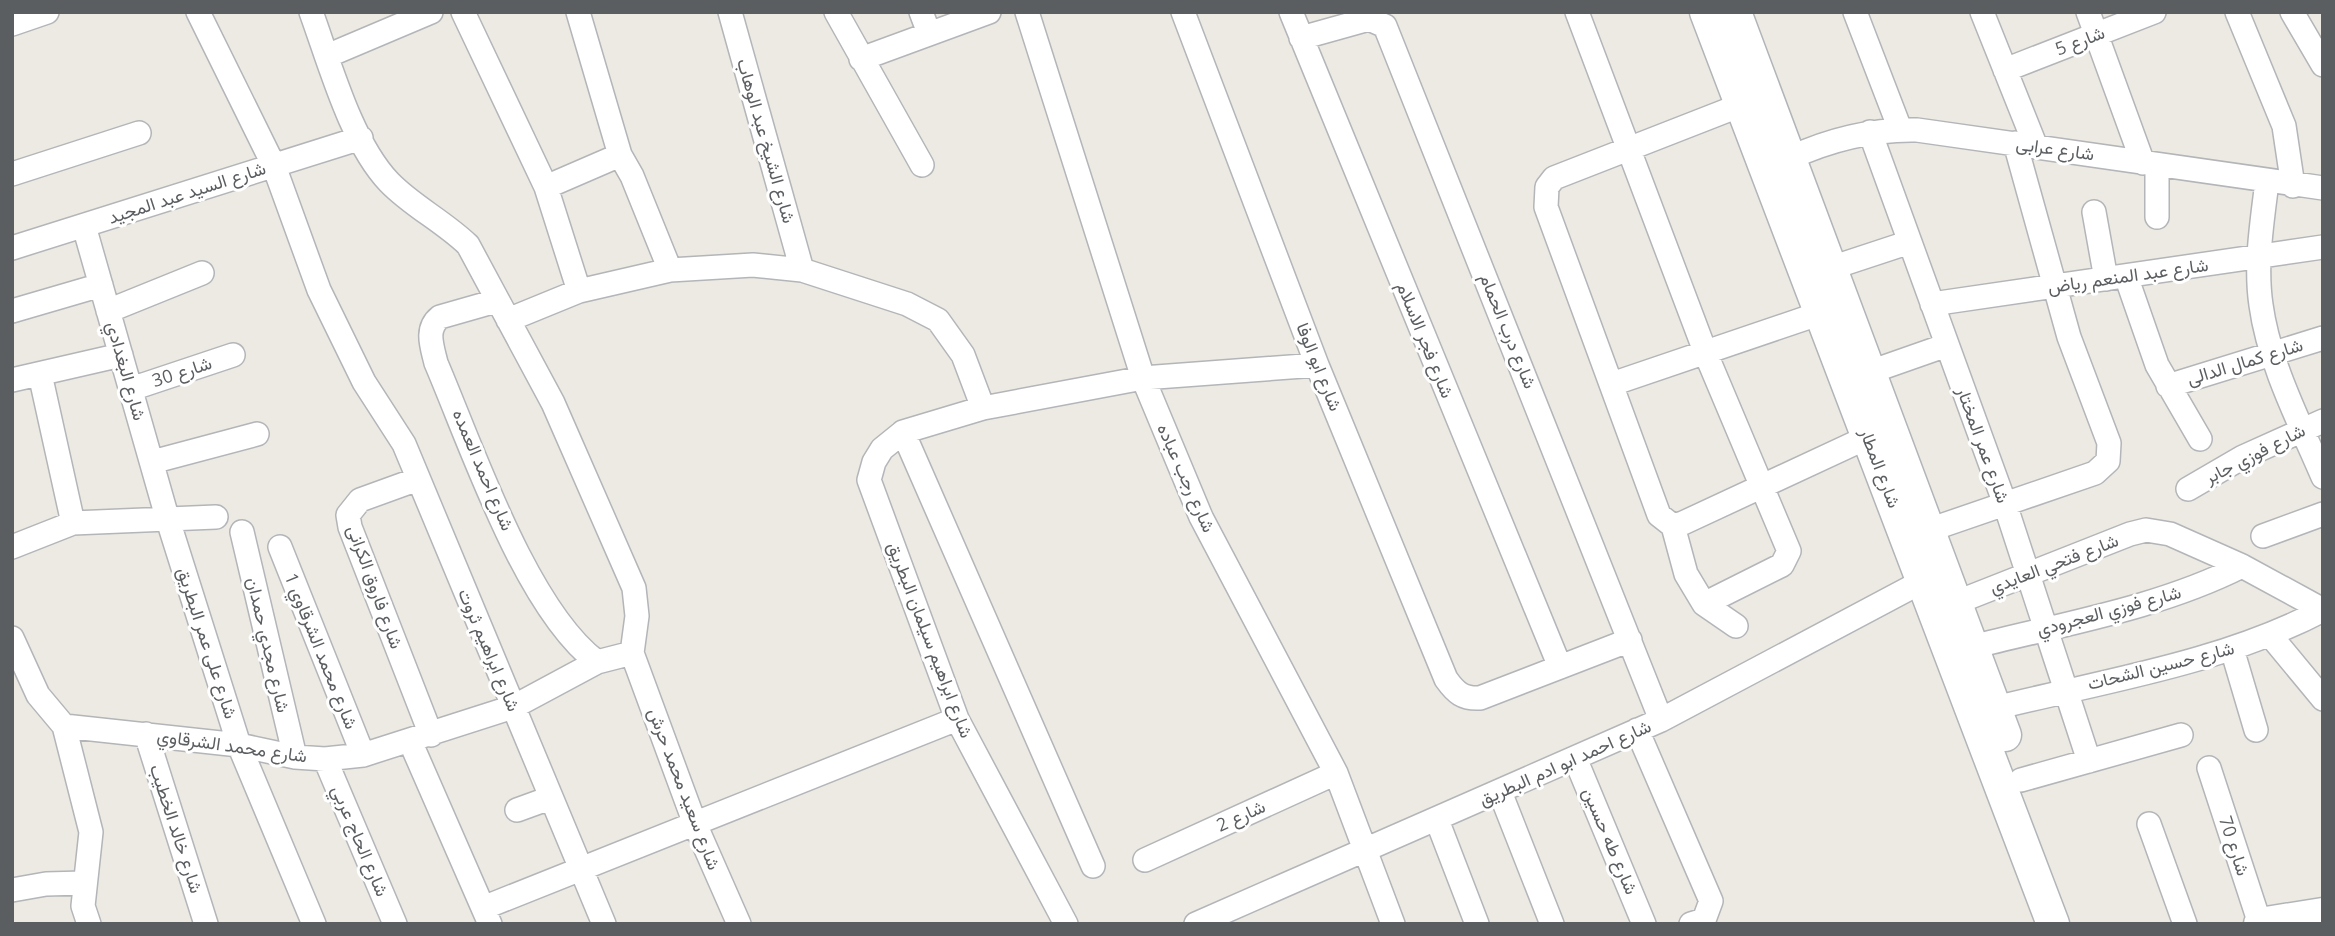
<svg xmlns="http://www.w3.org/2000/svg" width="2335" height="936" font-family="'Open Sans',Vazirmatn,sans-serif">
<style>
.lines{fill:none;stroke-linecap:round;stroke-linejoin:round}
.street-casing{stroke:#b3b5b8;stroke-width:26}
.secondary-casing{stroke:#b2b5b8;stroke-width:35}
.street{stroke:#fff;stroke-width:23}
.secondary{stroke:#fff;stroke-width:32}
.labels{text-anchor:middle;stroke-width:6;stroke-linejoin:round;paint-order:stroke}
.street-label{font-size:18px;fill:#5b5e61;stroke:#fff}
</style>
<rect width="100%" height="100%" fill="#eceae3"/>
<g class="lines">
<g class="street-casing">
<path id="street" d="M198 12 274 166 319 290 364 382 404 444 604 924
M311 12C330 64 351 142 389 182 412 206 443 221 468 245L553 403 634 588 637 616 632 653 695 824 739 924
M463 12 546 187 579 291
M578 12 620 155 632 176 670 270
M730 12 802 270
M836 12 922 165
M921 12 929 33
M1027 12 1143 378 1201 517 1336 773 1393 924
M1183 12 1317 365 1446 679C1456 693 1463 699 1480 698L1630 640
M1291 12 1560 667
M1577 12 1706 354 1789 551 1782 565 1704 604
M1855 12 1900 129
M1982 12 2036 147
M2088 12 2143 163
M2237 12 2284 126 2293 186
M2292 12 2323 65
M12 24 47 12
M1301 38 1369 19 1385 26 1661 720
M327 56 431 12
M861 59 989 12
M2005 70 2154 12
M1741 105 1554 178 1547 187 1546 207 1659 515 1673 526 1683 523 1868 437
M1870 132 2005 504 2089 761
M1790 158C1831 139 1871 129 1917 130L2323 188
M12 174 139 133
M2267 182C2262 222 2255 265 2261 305 2269 364 2300 423 2323 477
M546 187 620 155
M2094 212 2106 279
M2157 217V165
M84 226 167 517 239 745 314 924
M12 248 361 138
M1831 268 1910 242
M2126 276 2157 365 2200 439
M496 301 440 317C425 329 432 346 436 363 472 447 526 609 597 662
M1932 304 2323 247
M12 311 101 285
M108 311 202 273
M508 320 579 291 670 270 753 265 802 270 907 304 938 320 963 355 983 408
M1870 372 1947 345
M40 374 73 523
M12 380 121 355
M1612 384 1821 313
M2168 386 2323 338
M131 389 233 355
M903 432 1093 866
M152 462 257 434
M418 479 360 500 348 515 350 527 431 735
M2188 489 2243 457 2323 421
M1673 526 1686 574 1704 604 1736 626
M1929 530 2095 473 2108 461 2109 443 2069 337 2015 143
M242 532 295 757
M2263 536 2323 514
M12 547 73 523 216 517
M280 547 363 755
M1955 603 2130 534 2146 530 2170 534 2242 566 2323 610
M2270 635 2323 699
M12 638 38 695 64 726 91 832 83 906 89 924
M1972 647C2062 624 2159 608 2242 566
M2232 649 2256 730
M1995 708C2104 681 2222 663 2323 610
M64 726 239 745 295 757 325 759 363 755 513 707 597 662 632 653
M1637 730 1711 901 1704 920 1691 924
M146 734 206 924
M410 741 490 924
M1575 758 1644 924
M325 759 395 924
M2209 768 2260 924
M2021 780 2181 735
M1500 792 1552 924
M517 810 550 798
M1437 820 1477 924
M2149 824 2185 924
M1145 860 1336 773
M12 890 46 884 83 883
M483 908 957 719
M1066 924 957 719 869 480 874 462 882 449 903 432 983 408 1143 378 1317 365
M1196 924 1661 720 1923 581"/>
</g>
<g class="secondary-casing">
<path id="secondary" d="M1706 12 2053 924
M1735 12 2005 735
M2260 924 2323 914"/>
</g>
<use href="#street" class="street"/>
<use href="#secondary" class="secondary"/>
</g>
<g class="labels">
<g class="street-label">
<text transform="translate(2080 41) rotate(-21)" y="6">شارع 5</text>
<text transform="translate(766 141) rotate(74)" y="6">شارع الشيخ عبد الوهاب</text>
<text transform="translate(2055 149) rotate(8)" y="6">شارع عرابى</text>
<text transform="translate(187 193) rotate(-18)" y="6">شارع السيد عبد المجيد</text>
<text transform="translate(2128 276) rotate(-8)" y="6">شارع عبد المنعم رياض</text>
<text transform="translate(1508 331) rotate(68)" y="6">شارع درب الحمام</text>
<text transform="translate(1425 340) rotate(68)" y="6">شارع فجر الاسلام</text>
<text transform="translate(2245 362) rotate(-17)" y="6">شارع كمال الدالى</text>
<text transform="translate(1319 367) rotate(68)" y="6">شارع ابو الوفا</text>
<text transform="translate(126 371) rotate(74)" y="6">شارع البغدادي</text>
<text transform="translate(182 372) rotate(-18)" y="6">شارع 30</text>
<text transform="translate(1983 445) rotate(70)" y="6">شارع عمر المختار</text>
<text transform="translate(2255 454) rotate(-27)" y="6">شارع فوزي جابر</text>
<text transform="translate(1880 468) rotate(69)" y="6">شارع المطار</text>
<text transform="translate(483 470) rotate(67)" y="6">شارع احمد العمده</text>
<text transform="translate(1186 478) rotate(66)" y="6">شارع رجب عباده</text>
<text transform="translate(2054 564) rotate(-21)" y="6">شارع فتحي العايدي</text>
<text transform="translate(375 587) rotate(70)" y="6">شارع فاروق الكرانى</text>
<text transform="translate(2109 611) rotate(-15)" y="6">شارع فوزي العجرودي</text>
<text transform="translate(930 640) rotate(69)" y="6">شارع ابراهيم سيلمان البطريق</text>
<text transform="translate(207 643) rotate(72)" y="6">شارع على عمر البطريق</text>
<text transform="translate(268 645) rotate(77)" y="6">شارع مجدي حمدان</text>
<text transform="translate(489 650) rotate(67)" y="6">شارع ابراهيم ثروت</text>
<text transform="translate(321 651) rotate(68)" y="6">شارع محمد الشرقاوي 1</text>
<text transform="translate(2161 666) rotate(-14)" y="6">شارع حسين الشحات</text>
<text transform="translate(232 746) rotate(8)" y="6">شارع محمد الشرقاوي</text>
<text transform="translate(1565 763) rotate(-24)" y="6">شارع احمد ابو ادم البطريق</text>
<text transform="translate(684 789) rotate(69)" y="6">شارع سعيد محمد حرش</text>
<text transform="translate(1241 816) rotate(-24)" y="6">شارع 2</text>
<text transform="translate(176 829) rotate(72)" y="6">شارع خالد الخطيب</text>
<text transform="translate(360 841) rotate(67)" y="6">شارع الحاج عربي</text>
<text transform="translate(1610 841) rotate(67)" y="6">شارع طه حسين</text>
<text transform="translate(2234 846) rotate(72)" y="6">شارع 70</text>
</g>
</g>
<rect width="2335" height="936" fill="none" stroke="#5b5e61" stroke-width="28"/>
</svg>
